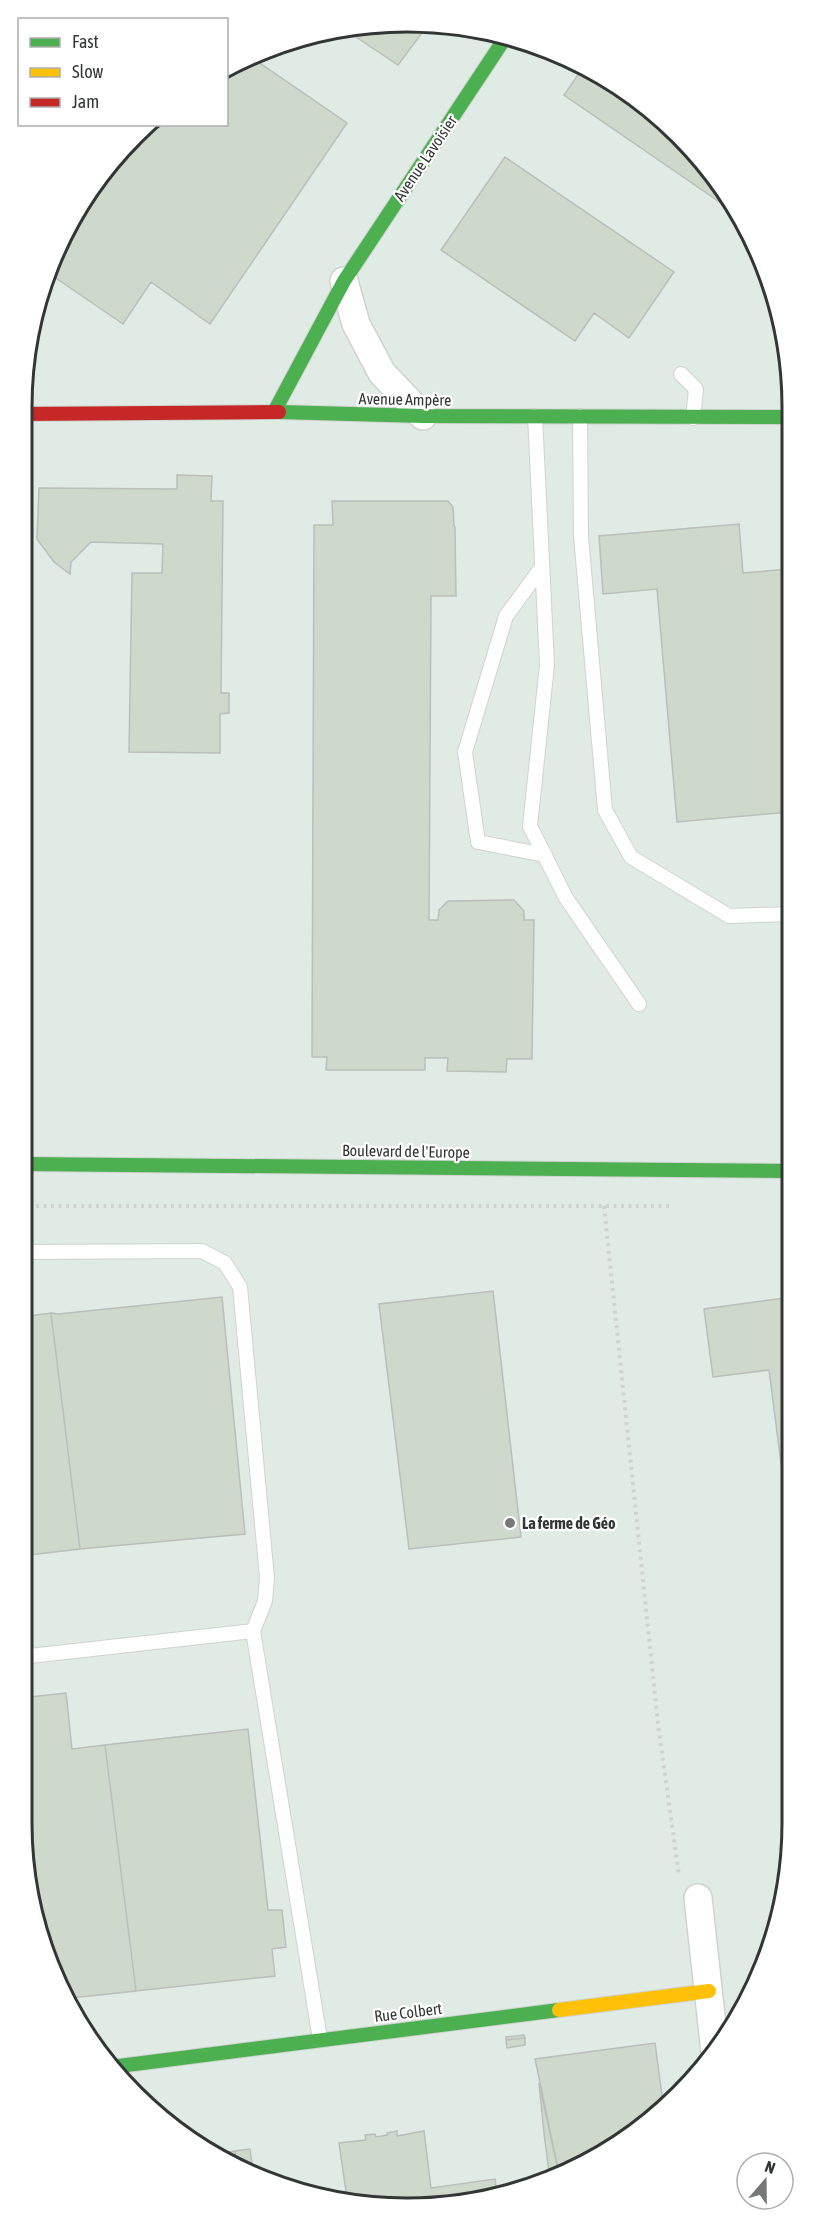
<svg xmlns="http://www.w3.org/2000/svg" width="813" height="2229" font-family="'Asap Condensed',sans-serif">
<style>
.built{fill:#e0ebe5}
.building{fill:#ced8cb;stroke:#bbbebb;stroke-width:1.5}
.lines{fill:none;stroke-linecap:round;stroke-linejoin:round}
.lane-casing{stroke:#cfd3d0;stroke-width:16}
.street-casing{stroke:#cfd3d0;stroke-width:30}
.fast-casing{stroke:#cfd3d0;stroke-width:16}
.slow-casing{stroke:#cfd3d0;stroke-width:16}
.jam-casing{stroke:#cfd3d0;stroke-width:16}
.path{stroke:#d1d3d2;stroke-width:4;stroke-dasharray:3 4.5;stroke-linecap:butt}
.lane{stroke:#fdfefd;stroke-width:14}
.street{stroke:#fdfefd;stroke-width:27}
.fast{stroke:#4caf50;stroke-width:14}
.slow{stroke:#ffc107;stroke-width:14}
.jam{stroke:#c62828;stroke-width:14}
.poi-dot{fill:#757977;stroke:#fff;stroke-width:2}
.labels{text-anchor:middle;stroke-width:4.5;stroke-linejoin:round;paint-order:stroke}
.street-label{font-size:16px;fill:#323634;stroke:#fff}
.poi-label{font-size:16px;font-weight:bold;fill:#323634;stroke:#fff;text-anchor:start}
.rim{fill:none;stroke:#323634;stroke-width:3}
</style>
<rect width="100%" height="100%" fill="#f1f6f3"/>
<path class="built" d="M357 24 507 34 600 73 696 152 752 236 789 356 792 1822 779 1923 713 2057 620 2143 482 2201 356 2205 214 2157 116 2076 42 1947 21 1822V407L34 306 101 172 155 125 226 124 227 68Z"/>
<path class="building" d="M357 24 425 29 398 65 344 29Z
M254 59 347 123 210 324 151 282 123 324 50 274 101 172 155 124H226V68Z
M584 66 600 73 696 152 737 214 564 95Z
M505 157 674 272 629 338 594 313 575 341 441 250Z
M177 475 212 476 211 501H223L221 693H229V713L220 714V753L129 752 132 573H162L163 544 91 542 71 562 70 574 54 562 37 539 39 488 177 489Z
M332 501H448L453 507 454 526 455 527 456 596H431L429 920H438L439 910 448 901 514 900 524 911V920H534L532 1059H507L506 1072 447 1071 448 1058H425V1070H326L327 1057H312L314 525H333Z
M739 524 743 573 789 569 790 812 677 822 657 589 603 594 599 536Z
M493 1291 521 1537 409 1549 379 1304Z
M222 1297 245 1534 80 1549 51 1313 58 1314Z
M791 1297V1541L769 1370 713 1377 704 1309Z
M51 1313 80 1549 21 1556V1317Z
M66 1693 72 1749 105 1745 136 1991 71 1998 42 1947 21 1822V1698Z
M248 1729 268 1910H282L286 1947 272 1949 275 1976 136 1991 105 1745Z
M524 2035 525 2038 506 2040V2037Z
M525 2038V2045L507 2048 506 2040Z
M655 2043 663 2103 620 2143 558 2169 535 2059Z
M539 2083 558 2169 549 2173 544 2133Z
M397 2131V2136L424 2131 431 2188 495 2179 497 2194 482 2201 356 2205 342 2200 347 2199 339 2143 366 2140 365 2135 375 2134 376 2137 387 2135V2133Z
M250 2149 253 2170 237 2164 235 2151Z
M235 2151 237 2164 211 2154Z"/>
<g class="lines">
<g class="lane-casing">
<path id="lane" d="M681 374 696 389 693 418
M535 416 547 665 530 826 566 898 639 1004
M580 416 581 536 605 810 631 857 729 916 790 914
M542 567 506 616 465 752 478 842 545 855
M21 1252 202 1251 225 1263 240 1287 267 1578 265 1601 253 1631 320 2039
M21 1657 253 1631"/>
</g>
<g class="street-casing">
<path id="street" d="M344 281 356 324 382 373 423 416
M698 1898 715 2052"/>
</g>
<g class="fast-casing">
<path id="fast" d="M274 412 344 281 507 35
M279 412 423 416 789 417
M21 1164 791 1171
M111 2067 559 2010"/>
</g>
<g class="slow-casing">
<path id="slow" d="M559 2010 709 1991"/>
</g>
<g class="jam-casing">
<path id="jam" d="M21 414 279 412"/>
</g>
<path class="path" d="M21 1206H670
M604 1206 658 1724 679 1876"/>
<use href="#lane" class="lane"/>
<use href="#street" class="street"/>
<use href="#fast" class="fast"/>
<use href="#slow" class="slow"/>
<use href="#jam" class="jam"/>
</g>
<circle class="poi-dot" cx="510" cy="1523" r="6"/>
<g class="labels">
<g class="street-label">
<text transform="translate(425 158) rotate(-56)" y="6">Avenue Lavoisier</text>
<text transform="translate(405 399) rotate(1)" y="6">Avenue Ampère</text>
<text transform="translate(406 1151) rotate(1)" y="6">Boulevard de l'Europe</text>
<text transform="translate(408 2012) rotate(-7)" y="6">Rue Colbert</text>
</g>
<g class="poi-label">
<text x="522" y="1529">La ferme de Géo</text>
</g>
</g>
<path d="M0 0H813V2229H0ZM407 32H407A375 375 0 0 1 782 407V1823A375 375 0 0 1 407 2198H407A375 375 0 0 1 32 1823V407A375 375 0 0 1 407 32Z" fill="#fff" fill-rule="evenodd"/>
<path class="rim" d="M407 32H407A375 375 0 0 1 782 407V1823A375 375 0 0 1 407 2198H407A375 375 0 0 1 32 1823V407A375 375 0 0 1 407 32Z"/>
<rect x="18" y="18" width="210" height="108" fill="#ffffff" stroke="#adafae" stroke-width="1.5"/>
<rect x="30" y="38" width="30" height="9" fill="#4caf50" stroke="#adafae" stroke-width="1.5"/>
<text x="72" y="48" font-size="18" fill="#323634">Fast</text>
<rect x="30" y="68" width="30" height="9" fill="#ffc107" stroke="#adafae" stroke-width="1.5"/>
<text x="72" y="78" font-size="18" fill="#323634">Slow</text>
<rect x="30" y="98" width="30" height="9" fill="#c62828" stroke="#adafae" stroke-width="1.5"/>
<text x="72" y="108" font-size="18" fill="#323634">Jam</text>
<g transform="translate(765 2181) rotate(20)"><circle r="28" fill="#ffffff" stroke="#adafae" stroke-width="1.5"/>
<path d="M0-4.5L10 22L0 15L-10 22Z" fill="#757977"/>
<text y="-9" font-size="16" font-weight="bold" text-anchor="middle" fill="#323634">N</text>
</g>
</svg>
